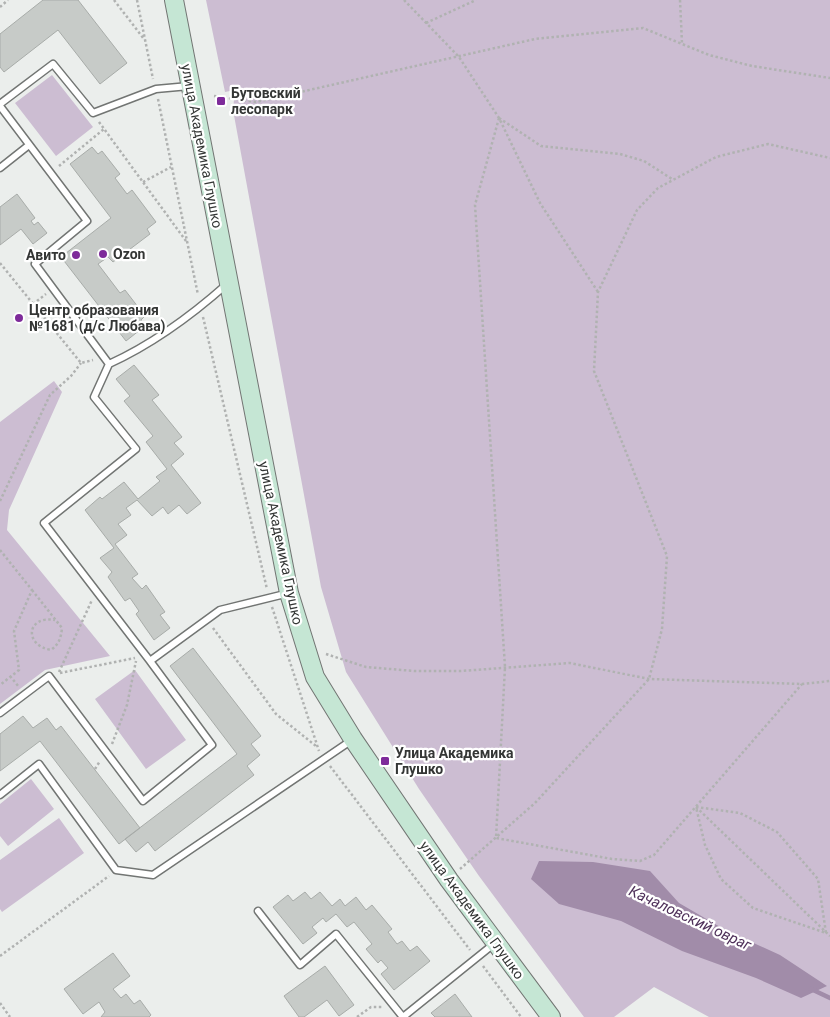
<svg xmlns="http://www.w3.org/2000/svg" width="830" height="1017" font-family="Roboto,sans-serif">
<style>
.green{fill:#ccbdd2}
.water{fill:#a18ca9}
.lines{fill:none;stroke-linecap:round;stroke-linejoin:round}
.stream{stroke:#a18ca9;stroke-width:4.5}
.building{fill:#c7cbc8;stroke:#a8aca9}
.lane-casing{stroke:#727573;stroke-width:9}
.secondary-casing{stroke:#727573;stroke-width:20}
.path{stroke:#b0b2b1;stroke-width:2.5;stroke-dasharray:2.5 2.5;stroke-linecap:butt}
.lane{stroke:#fff;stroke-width:6}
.secondary{stroke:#c5e6d4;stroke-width:18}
.poi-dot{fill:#7e2b9a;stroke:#fff;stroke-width:2}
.labels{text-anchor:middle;stroke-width:4.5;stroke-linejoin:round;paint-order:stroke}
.poi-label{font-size:14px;font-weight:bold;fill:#343635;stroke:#fff;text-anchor:start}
.street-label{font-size:14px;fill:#343635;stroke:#fff}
.water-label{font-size:15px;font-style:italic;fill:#4f315a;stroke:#fff}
</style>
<rect width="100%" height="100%" fill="#ebeeec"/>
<path class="green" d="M206 0H830V1017H709L654 987 614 1017H584L479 876 419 789 346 672 321 587 233 110 235 90 225 92Z
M52 75 93 127 56 156 15 103Z
M54 381 62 392 9 510 7 530 110 656 45 670 0 704V422Z
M135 670 186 740 146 769 95 699Z
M31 779 54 809 8 846 0 836V804Z
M59 818 84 853 2 912 0 909V860Z"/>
<path class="water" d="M539 861 593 862 650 871 679 903 727 931 780 955 827 986 801 998 756 978 682 951 621 921 559 904 531 879Z"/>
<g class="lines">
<path class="stream" d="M811 989 830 998"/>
</g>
<path class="building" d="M43 0H78L127 63 100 84 58 30 4 72 0 67V34Z
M92 147 98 154 102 151 120 174 115 178 127 194 132 190 156 222 147 229 150 234 113 262 108 257 98 264 120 293 125 290 145 316 141 320 145 326 126 341 61 257 111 218 70 164Z
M17 194 35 218 31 221 34 225 38 222 47 233 33 244 21 229 0 245V207Z
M134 365 159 395 152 400 182 437 174 443 184 454 171 465 201 503 187 514 179 505 168 514 163 507 152 516 137 500 126 508 131 515 118 524 127 535 115 544 138 574 132 578 142 589 146 585 165 612 160 615 170 628 154 640 136 614 139 611 130 598 125 601 108 577 112 572 100 558 114 548 85 510 100 497 102 499 124 482 138 499 160 481 156 477 167 469 146 442 153 436 124 401 130 396 116 379Z
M193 648 261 736 251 744 260 755 247 766 254 775 155 851 148 842 136 852 125 839 237 754 170 666Z
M23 716 33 728 47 718 56 730 61 726 140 828 119 844 40 741 0 771V734Z
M305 892 311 899 320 892 332 906 340 899 345 906 356 897 366 910 372 905 392 929 388 932 397 944 402 941 410 951 417 946 430 961 394 990 381 974 388 968 381 960 378 963 366 949 372 944 354 922 347 927 336 914 326 922 323 918 312 927 317 933 303 944 273 907 288 895 293 901Z
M113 953 130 976 113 989 121 998 126 994 134 1004 140 1000 151 1015 149 1017H101L105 1012 99 1002 83 1014 64 989Z
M325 966 354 1005 339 1016 327 1000 304 1017H299L284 996Z
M455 994 472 1017H435L431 1013Z"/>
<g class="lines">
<g class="lane-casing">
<path id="lane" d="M0 104 53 64 93 113 156 89 189 86
M0 106 87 221 35 264 109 364C153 344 191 316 227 284
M0 168 29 145
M109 364 94 397 136 449 44 523 150 661
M0 713 49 676 143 801 212 745 150 661 220 610 289 593
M0 795 39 764 116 870 153 875 352 740
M258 911 300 965 336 934 402 1016
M403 1017 495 943"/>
</g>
<g class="secondary-casing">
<path id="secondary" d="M174 0 289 593 315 677 353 739 449 880 551 1017"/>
</g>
<path class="path" d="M114 0 144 39
M137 0 153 79
M404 0 459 57 499 118 540 203 598 292
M680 0 682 43
M0 7 8 0
M426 23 476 0
M214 96 256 102 535 39 643 28 709 55 752 66 830 78
M158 99 198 295
M499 118 475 205 505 667 496 838 612 859 640 861 654 855 802 684
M499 118 541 146 620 154 644 161 672 179
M99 122 186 241
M59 166 104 129
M143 182 171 167
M0 263 81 363 93 360
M33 304 46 294
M203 317 267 589
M0 501 50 395 71 376 81 363
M0 550 32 590 14 631 19 670 0 685
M32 590 62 628C61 638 59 644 51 650 23 645 27 615 55 620
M272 607 319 751
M213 628 276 714 316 746
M326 654 366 667 414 671H461L570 663 649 679 802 684 830 681
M59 672 92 600
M60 673 135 658
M10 676 19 687
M112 744 127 705 136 661
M330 766 470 950
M95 769 100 761
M696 807 740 813 777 832 818 879 826 933 753 908 721 879 705 845Z
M696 807 830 936
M460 869 535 803 649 679 662 629 667 556 594 371 598 292 637 210 658 188 716 157 768 144 830 158
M0 956 109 876
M483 966 521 1017
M0 1003 10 1017
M357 1017 371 1007H383"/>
<use href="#lane" class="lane"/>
<use href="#secondary" class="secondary"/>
</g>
<g class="poi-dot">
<rect x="216" y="96" width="10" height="10" rx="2.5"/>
<circle cx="103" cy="254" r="5"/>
<circle cx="76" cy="255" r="5"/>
<circle cx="19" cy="318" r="5"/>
<rect x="380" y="756" width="10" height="10" rx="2.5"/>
</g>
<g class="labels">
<g class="poi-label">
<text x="231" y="98">Бутовский<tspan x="231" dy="16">лесопарк</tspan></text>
<text x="113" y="259">Ozon</text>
<text x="66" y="260" text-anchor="end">Авито</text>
<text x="29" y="315">Центр образования<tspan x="29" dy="16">№1681 (д/с Любава)</tspan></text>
<text x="395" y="758">Улица Академика<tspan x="395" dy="16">Глушко</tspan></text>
</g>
<g class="street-label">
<text transform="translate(202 146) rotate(79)" y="5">улица Академика Глушко</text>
<text transform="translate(281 543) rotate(78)" y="5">улица Академика Глушко</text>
<text transform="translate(472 910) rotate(54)" y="5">улица Академика Глушко</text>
</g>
<g class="water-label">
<text transform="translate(690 918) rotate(25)" y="5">Качаловский овраг</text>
</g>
</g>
</svg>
